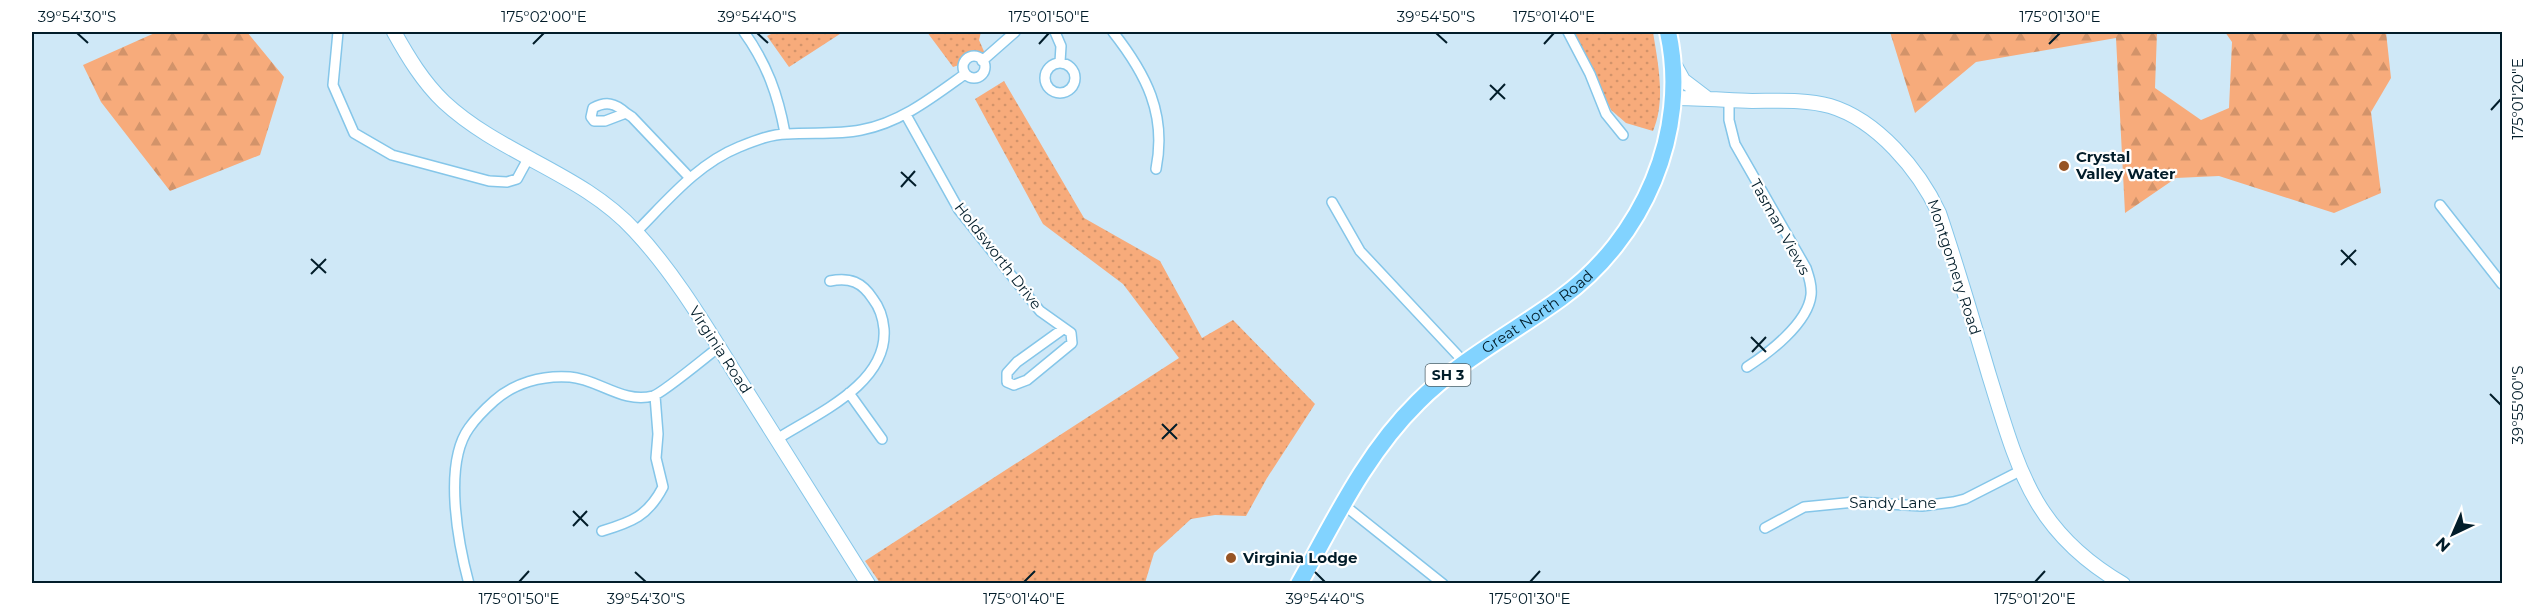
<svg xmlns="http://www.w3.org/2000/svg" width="2534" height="615" font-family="Montserrat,sans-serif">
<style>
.forest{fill:url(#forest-firs)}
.park{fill:url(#park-dots)}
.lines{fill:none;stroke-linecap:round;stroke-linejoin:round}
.street-casing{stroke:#85c6e9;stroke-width:12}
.secondary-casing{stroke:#85c6e9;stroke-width:16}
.highway-casing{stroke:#fff;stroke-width:20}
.street{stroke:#fff;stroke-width:9}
.secondary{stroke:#fff;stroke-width:14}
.highway{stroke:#82d3ff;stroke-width:16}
.ticks{fill:none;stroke:#021d2a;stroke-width:2}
.poi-dot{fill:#975424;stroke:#fff;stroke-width:2}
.labels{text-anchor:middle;stroke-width:4.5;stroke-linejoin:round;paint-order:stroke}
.shield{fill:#fff;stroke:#4e616a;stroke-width:1.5}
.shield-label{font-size:14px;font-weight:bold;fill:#021d2a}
.poi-label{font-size:15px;font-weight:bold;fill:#021d2a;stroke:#fff;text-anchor:start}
.street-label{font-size:15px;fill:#021d2a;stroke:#fff}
.neatline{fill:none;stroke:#021d2a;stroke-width:2}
.ticks-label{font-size:15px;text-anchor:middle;fill:#021d2a}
</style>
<defs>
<pattern id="forest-firs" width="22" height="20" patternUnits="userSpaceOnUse" patternTransform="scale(1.5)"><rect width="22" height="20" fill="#f7ab7b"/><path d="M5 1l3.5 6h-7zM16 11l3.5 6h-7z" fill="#d2936a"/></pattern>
<pattern id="park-dots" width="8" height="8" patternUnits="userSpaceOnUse" patternTransform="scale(1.5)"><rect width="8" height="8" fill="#f7ab7b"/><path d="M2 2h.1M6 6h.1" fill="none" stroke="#d2936a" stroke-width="1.8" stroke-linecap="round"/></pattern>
</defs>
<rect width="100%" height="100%" fill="#cfe8f7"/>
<path class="forest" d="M157 32H247L284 77 260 155 170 191 101 102 83 65Z
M1890 32H2157L2155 88 2201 120 2229 108 2232 42 2225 32H2386L2391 78 2371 112 2381 193 2334 213 2219 176 2176 178 2125 213 2116 38 1976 62 1915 113Z"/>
<path class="park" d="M775 32H843L789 67 767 36Z
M927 32H981L979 40 986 56 953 67Z
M1572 32H1653C1658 64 1666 100 1653 131L1626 123 1611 110Z
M1004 81 1084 218 1160 261 1202 338 1233 320 1315 404 1267 478 1246 516 1215 515 1191 519 1154 553 1145 583H880L865 561 1179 358 1123 284 1043 224 975 99Z"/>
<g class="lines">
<g class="street-casing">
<path id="street" d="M338 32 333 85 354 133 392 155 489 181 507 182 517 179 529 157
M744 32C767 64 778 95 785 133
M1055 32 1061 46 1060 62
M1113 32C1146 74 1167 114 1156 169
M1568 32 1590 74 1606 114 1623 135
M963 67a11 11 0 1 1 22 0a11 11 0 1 1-22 0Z
M982 61 1015 32
M1045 78a15 15 0 1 1 30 0a15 15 0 1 1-30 0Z
M1729 100V120L1735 144 1806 268C1809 277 1812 286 1811 295 1808 323 1769 353 1747 367
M626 113C615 103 606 101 593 108L591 117 594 121H605L626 113 632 117 690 178
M906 115 959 210 1040 311 1071 333 1072 343 1027 380 1014 385 1007 382V373L1017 362 1063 329
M1332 202 1360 251 1464 362
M2440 205 2502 284
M636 232C667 201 697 164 739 147 754 141 771 134 787 134 812 132 836 135 861 130 900 123 933 97 965 74
M849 393 882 439
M777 439C816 414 888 384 884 329 883 318 880 308 873 299 862 282 850 277 830 281
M1344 505 1443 584
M1765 528 1804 507 1855 502 1922 506 1953 502 1965 499 2020 471
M602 531C632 522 648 516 663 487L656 458 658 434 655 396
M469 584C458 543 443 464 469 428 476 418 485 409 494 401 514 383 542 375 570 377 598 379 623 404 653 396 663 393 707 356 719 347"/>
</g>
<g class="secondary-casing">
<path id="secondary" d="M394 32C408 57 423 82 444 102 501 155 582 173 635 231 677 276 709 332 742 384 784 451 826 517 868 584
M1673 62 1683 80 1708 99
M1673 98C1699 98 1725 100 1752 101 1777 101 1805 99 1830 106 1877 120 1919 170 1939 213 1957 266 1973 321 1989 375 2018 468 2032 531 2123 584"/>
</g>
<g class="highway-casing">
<g id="highway">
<path id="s1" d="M1299 584C1334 521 1366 453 1418 402 1460 360 1513 333 1561 298 1643 239 1690 132 1668 32"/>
</g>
</g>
<use href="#street" class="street"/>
<use href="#secondary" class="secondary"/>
<use href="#highway" class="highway"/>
</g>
<path class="ticks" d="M77 33 88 43M757 33 768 43M1436 33 1447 43M533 44 544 33M1039 44 1049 33M1544 44 1554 33M2049 44 2060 33M1490 85 1505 99M1490 100 1505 84M2491 110 2501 99M901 172 916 186M901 187 915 171M2341 250 2356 265M311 259 326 273M2341 265 2356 250M311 274 326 259M1751 337 1766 352M1752 352 1766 337M2490 394 2501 405M1162 424 1177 439M1162 439 1177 424M573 511 588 526M573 526 587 511M635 572 646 582M1315 572 1325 582M519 582 529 571M1024 582 1035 571M1530 582 1540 571M2035 582 2045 571"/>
<g class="poi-dot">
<circle cx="2064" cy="166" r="6"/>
<circle cx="1231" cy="558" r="6"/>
</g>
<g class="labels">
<rect class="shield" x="1425.5" y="364" width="45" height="22" rx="4.5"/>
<g class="shield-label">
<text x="1448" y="380">SH 3</text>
</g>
<g class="poi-label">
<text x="2076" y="162">Crystal<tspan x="2076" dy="17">Valley Water</tspan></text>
<text x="1243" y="563">Virginia Lodge</text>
</g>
<g class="street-label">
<text transform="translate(1780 227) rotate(61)" y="5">Tasman Views</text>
<text transform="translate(998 256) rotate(52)" y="5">Holdsworth Drive</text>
<text transform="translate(1954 267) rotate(72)" y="5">Montgomery Road</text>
<text dy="5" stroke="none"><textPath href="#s1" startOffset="368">Great North Road</textPath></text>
<text transform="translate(720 350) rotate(57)" y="5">Virginia Road</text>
<text x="1893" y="508">Sandy Lane</text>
</g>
</g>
<rect width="2534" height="615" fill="none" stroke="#ffffff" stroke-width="66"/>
<g transform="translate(2453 534) rotate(224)" stroke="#ffffff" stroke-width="4.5" paint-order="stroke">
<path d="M0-4.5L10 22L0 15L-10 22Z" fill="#021d2a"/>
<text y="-9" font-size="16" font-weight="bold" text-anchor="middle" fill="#021d2a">N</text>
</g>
<rect x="33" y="33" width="2468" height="549" class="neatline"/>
<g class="ticks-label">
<text x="77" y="22">39°54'30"S</text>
<text x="544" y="22">175°02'00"E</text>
<text x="757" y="22">39°54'40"S</text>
<text x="1049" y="22">175°01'50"E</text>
<text x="1436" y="22">39°54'50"S</text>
<text x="1554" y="22">175°01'40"E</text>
<text x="2060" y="22">175°01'30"E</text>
<text transform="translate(2518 99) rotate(-90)" y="5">175°01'20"E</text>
<text transform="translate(2518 405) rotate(-90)" y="5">39°55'00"S</text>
<text x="519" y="604">175°01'50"E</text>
<text x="646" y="604">39°54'30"S</text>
<text x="1024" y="604">175°01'40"E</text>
<text x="1325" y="604">39°54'40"S</text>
<text x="1530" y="604">175°01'30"E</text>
<text x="2035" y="604">175°01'20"E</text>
</g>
</svg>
